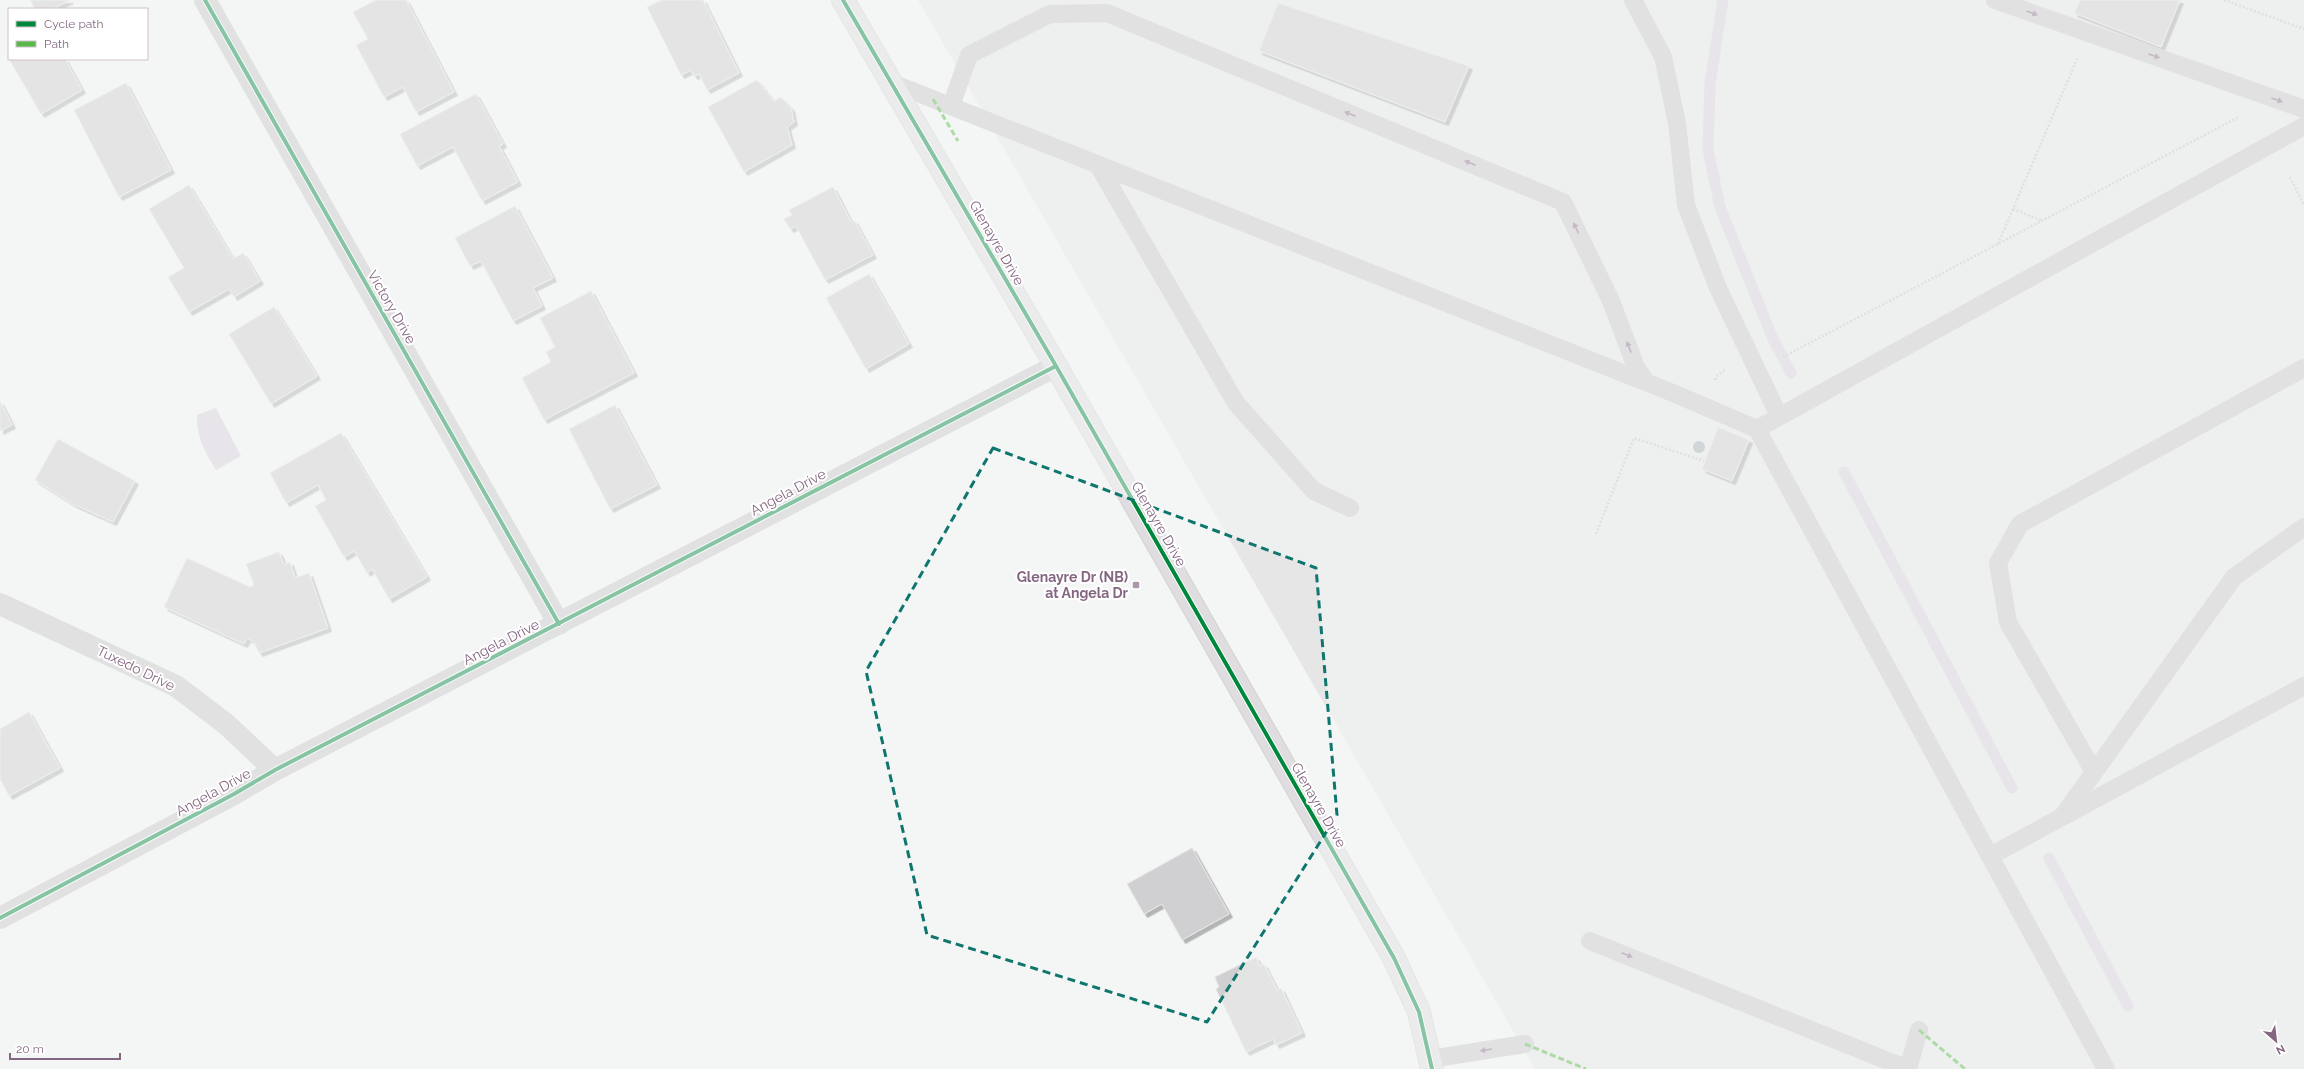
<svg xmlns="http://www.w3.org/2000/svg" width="2304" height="1069" font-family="Raleway,sans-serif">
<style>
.built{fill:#e7e6e7}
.water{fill:#d8d0d9}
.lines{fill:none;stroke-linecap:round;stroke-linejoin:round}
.stream{stroke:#d8d0d9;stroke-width:11}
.building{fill:#d0cfd1;stroke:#e4e5e4;filter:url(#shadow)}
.secondary-casing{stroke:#d4d2d3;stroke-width:24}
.path{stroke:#c7c6c7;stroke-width:2.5;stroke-dasharray:2 2;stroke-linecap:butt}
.lane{stroke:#cac8ca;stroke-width:18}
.street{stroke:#cac8ca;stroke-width:22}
.secondary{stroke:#dfdddf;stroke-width:22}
.quiet{stroke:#58b947;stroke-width:3;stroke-dasharray:6 3;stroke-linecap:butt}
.cycleway-casing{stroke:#fff;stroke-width:6}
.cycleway{stroke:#00873e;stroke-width:4}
.tree{fill:#a5adb2}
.oneway{fill:#8b7088}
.marked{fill:none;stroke:#0f766e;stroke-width:3;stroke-dasharray:8 5;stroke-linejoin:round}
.poi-dot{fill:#ab98aa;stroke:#fff;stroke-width:1.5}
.labels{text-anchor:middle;stroke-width:4;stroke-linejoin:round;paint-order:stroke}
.street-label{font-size:14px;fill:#846681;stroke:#fff}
.poi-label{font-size:14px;font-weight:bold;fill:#846681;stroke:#fff;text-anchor:end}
</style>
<defs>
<filter id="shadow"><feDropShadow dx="3.5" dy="3.5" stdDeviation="0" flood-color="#0004"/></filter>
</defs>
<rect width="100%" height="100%" fill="#f4f6f5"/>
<path class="built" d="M918 0H2304V1069H1535Z"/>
<path class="water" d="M216 408 241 456 216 470C205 452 196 437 197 415Z"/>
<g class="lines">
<path class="stream" d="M1723 0 1710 84 1708 149 1720 207 1773 339 1791 373
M1844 472 2012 788
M2049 858 2128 1006"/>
</g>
<path class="building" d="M30 0H70L52 9H35Z
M376 0H406L454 92 416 112 403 87 384 97 356 45 368 39 353 12Z
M662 0H703L739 73 707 90 699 74 694 76 691 70 681 75 647 7Z
M2080 0H2180L2161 47 2074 13Z
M1278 3 1469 66 1445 122 1259 51Z
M9 59H65L82 90 41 114Z
M757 80 774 101 781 97 791 108 794 122 787 127 792 145 744 172 708 107Z
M126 83 171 170 119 197 74 110Z
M476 94 503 144 499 146 518 182 482 201 453 147 417 166 400 134Z
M189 185 233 259 243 253 260 281 234 297 229 289 189 312 168 277 184 268 149 209Z
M833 187 851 222 854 220 873 255 825 280 796 226 790 229 784 219 792 215 789 210Z
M515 206 553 278 533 288 542 306 513 321 481 261 470 266 455 238Z
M869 274 909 344 866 369 826 298Z
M591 291 634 373 544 420 522 378 551 362 546 352 555 347 540 318Z
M274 307 317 376 271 404 229 334Z
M0 401 12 425 0 431Z
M615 405 657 485 610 509 569 429Z
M1718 427 1749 440 1732 481 1702 469Z
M341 433 427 577 389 599 372 569 367 573 354 551 344 557 315 506 326 500 318 485 286 503 270 473Z
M58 439 135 481 113 522 73 504 35 480Z
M279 552 284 565 290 562 295 578 309 573 328 628 259 653 254 642 247 638 244 644 164 607 187 558 250 587 254 585 246 564Z
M29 712 60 768 9 796 0 779V729Z
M1192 848 1229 914 1182 940 1162 904 1144 914 1127 884Z
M1256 957 1260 966 1264 964 1277 990 1281 988 1302 1033 1276 1045 1273 1039 1246 1052 1216 989 1219 987 1215 977Z"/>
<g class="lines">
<g class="secondary-casing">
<path id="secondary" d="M843 0 1056 366 1394 958 1419 1012 1432 1069"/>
</g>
<path class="path" d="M2224 0 2304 29
M2290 177 2304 205
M2013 209 2043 221
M1998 244 2077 59
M1783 357 2239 117
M1715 380 1717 376 1725 370
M1596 534 1634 438 1704 461"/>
<path class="lane" d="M1633 0 1663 57 1677 123 1686 205 1718 288 1779 416
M1995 0 2304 109
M890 82 1673 393 1757 429 2106 1069
M951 106 969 55 1050 14 1107 13 1563 202 1611 301 1636 367 1646 382
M1098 165 1236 403 1314 491 1350 508
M1757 429 2304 126
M2094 772 2008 622 1998 563 2020 524 2304 368
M2062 817 2234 577 2304 527
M1990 856 2304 686
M1590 941 1908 1069
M1430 1059 1525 1044
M1908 1069 1919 1030"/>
<path class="street" d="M205 0 559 624
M0 604 176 686 226 724 275 770
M0 918 234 794 275 770 1056 366"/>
<use href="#secondary" class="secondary"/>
<path class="quiet" d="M933 99 958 141
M1919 1030 1965 1069
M1525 1044 1586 1069"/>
<g class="cycleway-casing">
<path id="cycleway" d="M205 0 559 624
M843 0 1056 366 1394 958 1419 1012 1432 1069
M0 918 234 794 275 770 1056 366"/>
</g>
<use href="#cycleway" class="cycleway"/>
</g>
<circle class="tree" cx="1699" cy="447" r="6"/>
<defs><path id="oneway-solid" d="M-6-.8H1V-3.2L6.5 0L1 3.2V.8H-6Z"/></defs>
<g class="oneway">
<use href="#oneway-solid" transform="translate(2032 13) rotate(20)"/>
<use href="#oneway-solid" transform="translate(2154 56) rotate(19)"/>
<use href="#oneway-solid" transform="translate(2277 100) rotate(20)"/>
<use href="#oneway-solid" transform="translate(1350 114) rotate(-157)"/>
<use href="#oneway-solid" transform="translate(1470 163) rotate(-157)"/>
<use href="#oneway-solid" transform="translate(1576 228) rotate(-116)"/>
<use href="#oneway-solid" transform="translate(1629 347) rotate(-111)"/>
<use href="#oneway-solid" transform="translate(1627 955) rotate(22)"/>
<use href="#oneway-solid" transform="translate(1486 1050) rotate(171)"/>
</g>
<path d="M0 0H2304V1069H0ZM993 448 1316 568 1337 815 1207 1022 927 935 866 671Z" fill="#f4f6f5" fill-opacity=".55" fill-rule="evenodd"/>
<path class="marked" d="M993 448 1316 568 1337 815 1207 1022 927 935 866 671Z"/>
<rect class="poi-dot" x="1132" y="581" width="8" height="8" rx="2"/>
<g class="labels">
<g class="street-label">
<text transform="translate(997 243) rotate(60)" y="5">Glenayre Drive</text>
<text transform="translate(392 307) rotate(60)" y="5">Victory Drive</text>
<text transform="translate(788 492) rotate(-28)" y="5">Angela Drive</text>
<text transform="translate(1159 524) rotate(60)" y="5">Glenayre Drive</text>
<text transform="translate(501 642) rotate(-27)" y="5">Angela Drive</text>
<text transform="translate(136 668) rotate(26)" y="5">Tuxedo Drive</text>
<text transform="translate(213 792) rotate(-29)" y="5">Angela Drive</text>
<text transform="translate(1319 805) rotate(60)" y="5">Glenayre Drive</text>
</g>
<g class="poi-label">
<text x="1128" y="582">Glenayre Dr (NB)<tspan x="1128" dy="16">at Angela Dr</tspan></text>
</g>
</g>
<rect x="8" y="8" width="140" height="52" fill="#ffffff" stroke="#cec2cd"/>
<rect x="16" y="21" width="20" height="6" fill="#00873e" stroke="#cec2cd"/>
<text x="44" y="28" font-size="12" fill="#846681">Cycle path</text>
<rect x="16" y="41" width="20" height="6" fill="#58b947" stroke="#cec2cd"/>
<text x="44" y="48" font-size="12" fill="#846681">Path</text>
<g transform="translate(2276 1041) rotate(152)" stroke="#ffffff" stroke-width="3" paint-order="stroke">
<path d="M0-3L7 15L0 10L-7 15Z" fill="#846681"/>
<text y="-6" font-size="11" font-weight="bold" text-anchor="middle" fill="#846681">N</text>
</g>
<path d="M10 1053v6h110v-6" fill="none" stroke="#846681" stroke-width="2"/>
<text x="16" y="1053" font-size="12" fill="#846681" stroke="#ffffff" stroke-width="3" paint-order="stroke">20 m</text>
</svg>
